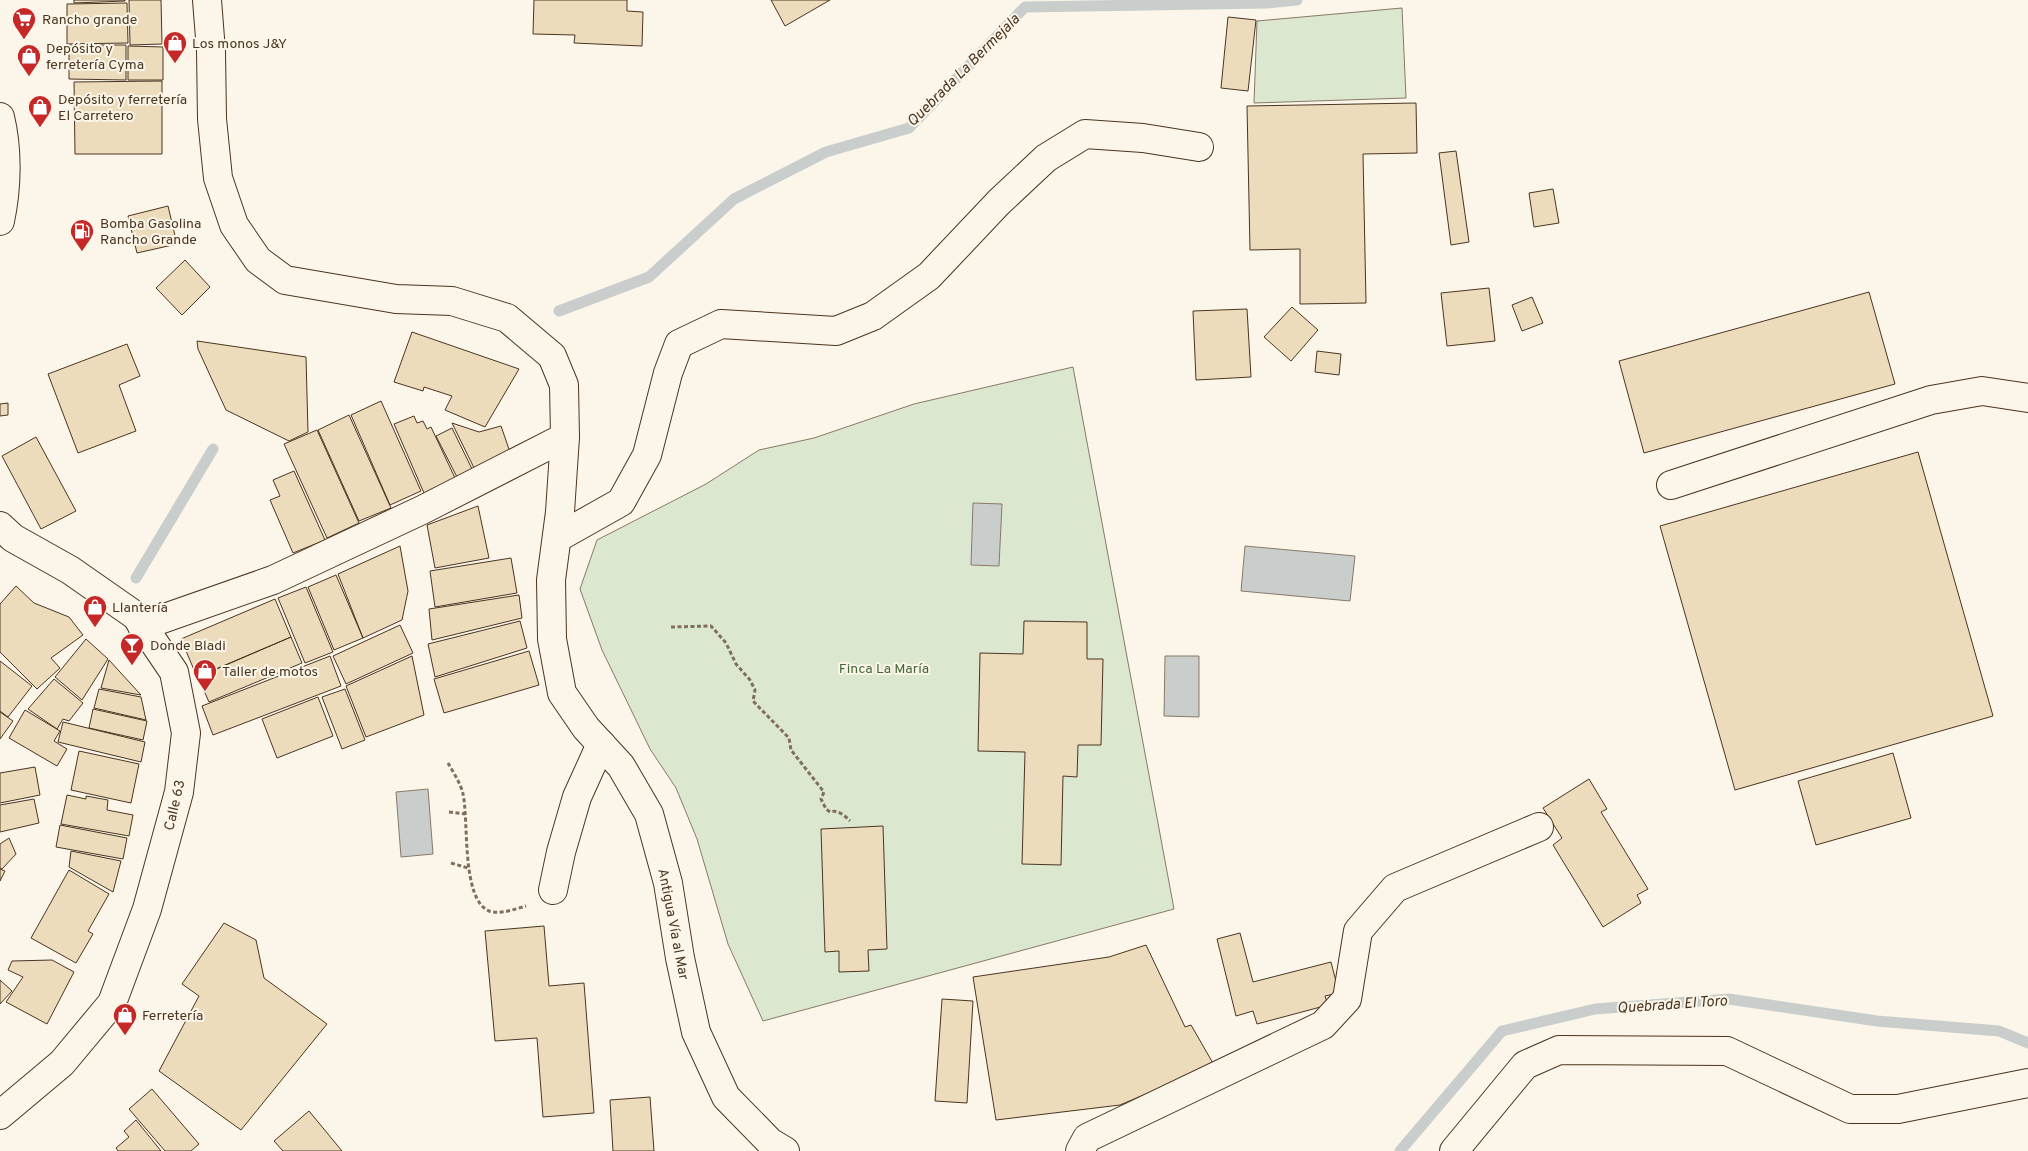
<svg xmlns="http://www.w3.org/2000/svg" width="2028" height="1151" font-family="Overpass,sans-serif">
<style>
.green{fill:#dce7d0;stroke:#887966}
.water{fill:#c9cecd;stroke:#887966}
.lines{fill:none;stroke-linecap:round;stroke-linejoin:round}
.stream{stroke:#c9cecd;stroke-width:11}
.building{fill:#ecdcbc;stroke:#4a3520}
.minor-casing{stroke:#4a3520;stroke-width:30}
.major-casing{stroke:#4a3520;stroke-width:30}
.path{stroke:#7f6f5c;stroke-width:3;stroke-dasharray:4 2.5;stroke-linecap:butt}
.minor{stroke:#fbf6e9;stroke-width:28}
.major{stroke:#fbf6e9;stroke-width:28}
.labels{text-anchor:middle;stroke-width:4;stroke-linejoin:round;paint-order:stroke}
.poi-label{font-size:14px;fill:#4a3520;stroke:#fbf6e9;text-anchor:start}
.park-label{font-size:14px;fill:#436837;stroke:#fbf6e9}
.street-label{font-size:14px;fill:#4a3520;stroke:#fbf6e9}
.water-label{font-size:15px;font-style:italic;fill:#4a3520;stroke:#fbf6e9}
</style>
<rect width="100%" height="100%" fill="#fbf6e9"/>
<path class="green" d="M1402 8 1406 98 1254 103 1257 21Z
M1073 367 1174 909 763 1021 728 944 697 839 676 788 650 749 602 650 580 589 597 540 706 484 759 450 814 438 914 404Z"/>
<path class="water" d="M973 503 1002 504 999 566 971 565Z
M1245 546 1355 556 1350 601 1241 591Z
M1165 656H1199V717L1164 716Z
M428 789 433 854 401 857 396 792Z"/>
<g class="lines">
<path class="stream" d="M559 311 649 277 734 199 826 152 909 128 1025 7 1268 3 1297 0
M136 578 213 449
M1400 1151 1502 1031 1595 1009 1729 999 1877 1021 1999 1031 2028 1043"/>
</g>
<path class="building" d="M74 0H125V1L74 3Z
M129 0H161L162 44 130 45Z
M534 0H627V11L643 12 642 46 574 43 575 35 533 34Z
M771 0H830L785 26Z
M127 3 128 43 67 44V4Z
M1228 17 1256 20 1248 91 1221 88Z
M69 45H126V80L69 79Z
M128 46 163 47V80H128Z
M162 81V154H75L74 82Z
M1416 103 1417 153 1363 154 1366 303 1300 304V249L1250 250 1247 106Z
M1456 151 1469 242 1451 245 1439 153Z
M1553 189 1559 223 1534 227 1529 193Z
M168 206 177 244 137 253 128 216Z
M185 260 210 287 182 315 156 288Z
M1489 288 1495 341 1447 346 1441 293Z
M1869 292 1895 384 1644 453 1619 361Z
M1532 297 1543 323 1522 331 1512 305Z
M1292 307 1318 330 1291 361 1264 337Z
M1247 309 1251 377 1196 380 1193 311Z
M412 332 519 369 485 427 445 410 452 396 424 387 423 391 394 382Z
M197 341 306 357 308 432 289 441 226 410 198 349Z
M127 344 140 376 119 385 136 431 78 453 48 374Z
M1317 351 1341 354 1339 375 1315 372Z
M381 401 421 491 390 505 351 415Z
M8 403V415L0 416V404Z
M349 415 391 508 359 521 318 430Z
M414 416 417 423 423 421 427 429 431 427 455 478 424 493 394 424Z
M452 423 479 432 501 426 511 455 476 472Z
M452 428 473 471 458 479 436 436Z
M317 430 359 523 327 538 284 444Z
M36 437 76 511 41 529 2 456Z
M1918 452 1993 716 1735 790 1660 526Z
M294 471 325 540 293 553 270 500 280 496 273 480Z
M478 506 489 558 435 568 427 525Z
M400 546 408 591 402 620 363 638 338 574Z
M511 558 517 593 435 607 430 571Z
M336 575 363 638 334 650 308 587Z
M16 586 34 603 69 617 83 635 51 658 60 668 37 689 0 652V604Z
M306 587 333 652 305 663 278 598Z
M519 595 522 618 432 640 429 609Z
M275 599 291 637 197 677 181 639Z
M520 621 527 648 435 677 428 644Z
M1024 621 1087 622V659H1103L1101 745H1078L1077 777 1063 776 1061 865 1022 864 1025 752 978 751 980 653 1023 654Z
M400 625 413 653 346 684 333 656Z
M291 637 302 663 209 702 198 677Z
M86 639 108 659 82 700 55 677Z
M529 651 539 685 444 713 434 679Z
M330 656 341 686 213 735 202 706Z
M412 656 424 715 366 737 346 686Z
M109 660 141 695 101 688Z
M0 661 32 686 8 717 0 711Z
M54 679 83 703 69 721 63 719 57 729 28 709Z
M99 689 141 697 146 720 94 708Z
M345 689 365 740 342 749 322 697Z
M318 697 333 736 277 758 262 719Z
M93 709 147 721 143 740 89 728Z
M25 710 60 731 54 741 67 749 57 766 9 738Z
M0 712 13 721 0 739Z
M63 722 145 742 141 762 58 742Z
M79 751 139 764 131 803 71 790Z
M1893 753 1911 818 1816 845 1798 781Z
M35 767 40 795 0 803V773Z
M1589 779 1607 809 1601 812 1648 889 1637 895 1641 903 1603 927 1553 845 1562 838 1543 808Z
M67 795 86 799V796L108 800 107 810 133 815 129 836 61 824Z
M34 799 39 823 0 832V805Z
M60 825 127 838 123 859 56 847Z
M883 826 887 949 868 950 869 971 839 972V951L825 952 821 829Z
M9 838 16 854 2 869 0 868V844Z
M71 851 121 861 113 892 69 867Z
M0 869 5 871 0 881Z
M69 870 109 894 88 931 93 934 76 963 31 938Z
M224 923 256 940 264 978 327 1024 241 1130 159 1071 199 996 182 984Z
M544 926 549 986 584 983 594 1113 543 1117 537 1038 495 1041 485 931Z
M1240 933 1253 982 1331 962 1339 993 1325 996 1328 1005 1257 1024 1253 1011 1236 1016 1217 939Z
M1146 945 1185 1027 1191 1025 1214 1065 1120 1105 996 1120 973 977 1109 957Z
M52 960 74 972 47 1024 6 1002 23 977 8 970 12 961Z
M0 980 12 991 0 1004Z
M942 999 973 1001 967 1103 935 1101Z
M152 1089 199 1144 191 1151H165L129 1109Z
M650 1097 654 1151H613L610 1100Z
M309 1111 342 1151H283L274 1141Z
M136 1120 161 1151H118L116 1148 129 1137 124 1131Z"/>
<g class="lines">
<g class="minor-casing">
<path id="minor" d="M1671 485 1931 400 1982 391 2028 398
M557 538 621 502 647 455 668 373 679 344 721 324 836 331 873 316 929 276 999 202 1046 158 1085 134 1143 138 1199 147
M142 626 273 580 422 510 565 437
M553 890 561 852 577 797 601 744
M1080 1151 1087 1138 1323 1025 1347 999 1358 931 1395 888 1539 827
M1454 1151 1525 1065 1559 1050 1727 1051 1850 1109H1898L2028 1083"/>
</g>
<g class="major-casing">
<path id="major" d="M207 0 211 51 212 119 218 178 234 225 258 260 285 280 396 299 452 301 507 318 552 356 564 385 565 437 560 512 551 580 552 639 562 693 586 728 621 766 649 814 668 883 680 958 696 1032 726 1097 770 1142 785 1151
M0 117C8 150 7 188 0 221
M0 526 13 538 70 570 136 616 174 672 186 733 179 792 147 909 112 1003 62 1063 0 1115"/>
</g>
<path class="path" d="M671 627 711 626 726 643 736 664 750 680 755 690 753 701 789 738 791 750 824 792 821 799 826 809 830 812C838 809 845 816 850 821
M448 763C453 772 461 784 463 794 469 821 461 899 489 911 500 915 515 909 526 906
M449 812 465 814
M451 863 468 868"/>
<use href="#minor" class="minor"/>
<use href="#major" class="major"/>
</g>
<defs>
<g id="supermarket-pin" transform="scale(1.25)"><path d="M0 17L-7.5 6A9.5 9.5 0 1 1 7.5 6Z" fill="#c62828" stroke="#fbf6e9"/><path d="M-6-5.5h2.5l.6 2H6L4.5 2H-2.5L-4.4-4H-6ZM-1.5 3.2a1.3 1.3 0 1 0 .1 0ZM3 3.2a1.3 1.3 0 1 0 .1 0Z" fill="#fff"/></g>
<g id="shop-pin" transform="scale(1.25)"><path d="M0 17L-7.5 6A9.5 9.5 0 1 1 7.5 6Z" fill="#c62828" stroke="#fbf6e9"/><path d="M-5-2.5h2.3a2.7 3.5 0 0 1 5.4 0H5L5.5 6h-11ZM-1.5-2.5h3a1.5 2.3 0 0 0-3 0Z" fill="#fff"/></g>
<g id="fuel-pin" transform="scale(1.25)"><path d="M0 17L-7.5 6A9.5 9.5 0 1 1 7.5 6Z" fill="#c62828" stroke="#fbf6e9"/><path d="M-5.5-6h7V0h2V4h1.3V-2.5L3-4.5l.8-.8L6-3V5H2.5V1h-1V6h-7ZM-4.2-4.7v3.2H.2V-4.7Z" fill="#fff"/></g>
<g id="bar-pin" transform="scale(1.25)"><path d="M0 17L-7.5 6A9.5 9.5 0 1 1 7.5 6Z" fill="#c62828" stroke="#fbf6e9"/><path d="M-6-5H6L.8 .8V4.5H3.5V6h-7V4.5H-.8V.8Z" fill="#fff"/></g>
</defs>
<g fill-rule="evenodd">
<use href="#supermarket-pin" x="24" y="19"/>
<use href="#shop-pin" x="175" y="43"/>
<use href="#shop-pin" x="29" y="56"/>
<use href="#shop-pin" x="40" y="107"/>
<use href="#fuel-pin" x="82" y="231"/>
<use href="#shop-pin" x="95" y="607"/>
<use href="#bar-pin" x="132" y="645"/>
<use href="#shop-pin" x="205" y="671"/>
<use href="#shop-pin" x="125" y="1015"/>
</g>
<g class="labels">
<g class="poi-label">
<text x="42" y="24">Rancho grande</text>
<text x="192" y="48">Los monos J&amp;Y</text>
<text x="46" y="53">Depósito y<tspan x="46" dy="16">ferretería Cyma</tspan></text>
<text x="58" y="104">Depósito y ferretería<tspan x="58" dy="16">El Carretero</tspan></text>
<text x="100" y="228">Bomba Gasolina<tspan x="100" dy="16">Rancho Grande</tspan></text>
<text x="112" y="612">Llantería</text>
<text x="150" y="650">Donde Bladi</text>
<text x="222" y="676">Taller de motos</text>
<text x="142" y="1020">Ferretería</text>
</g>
<g class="park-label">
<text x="884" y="673">Finca La María</text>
</g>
<g class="street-label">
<text transform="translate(174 805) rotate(-77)" y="5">Calle 63</text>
<text transform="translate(674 924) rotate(79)" y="5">Antigua Vía al Mar</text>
</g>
<g class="water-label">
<text transform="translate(963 70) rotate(-45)" y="5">Quebrada La Bermejala</text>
<text transform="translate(1672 1004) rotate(-4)" y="5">Quebrada El Toro</text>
</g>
</g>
</svg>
